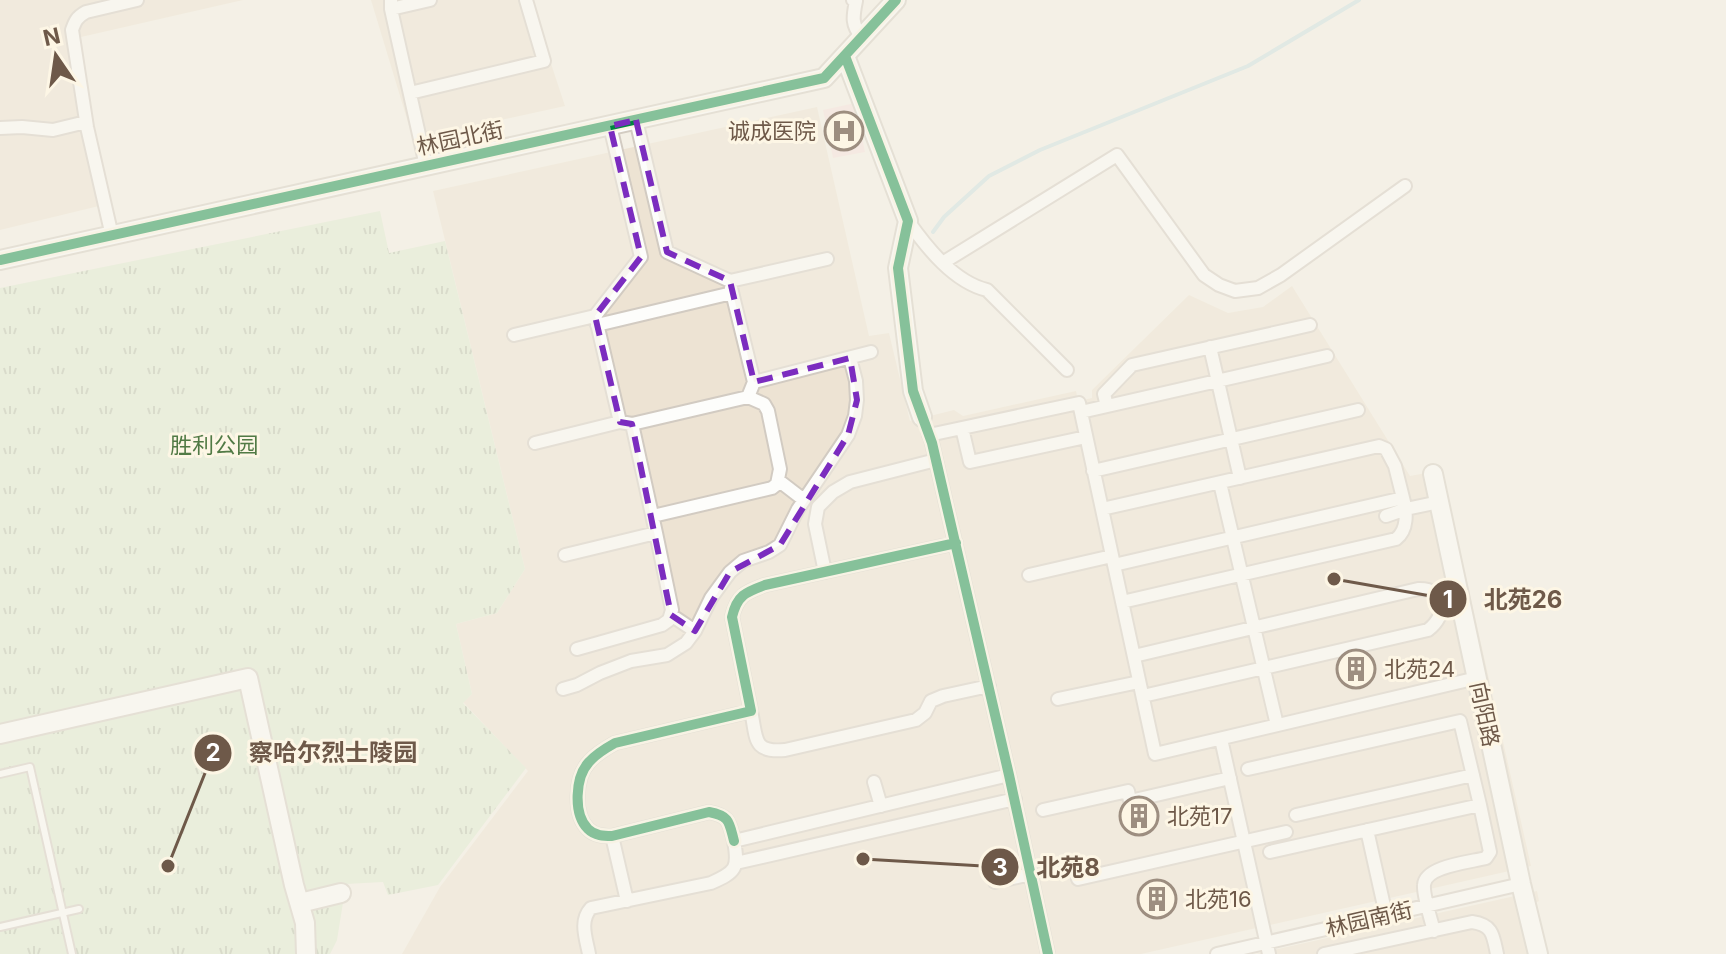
<svg xmlns="http://www.w3.org/2000/svg" width="1726" height="954" font-family="Inter,'Noto Sans SC',sans-serif">
<style>
.residential{fill:#ede3d3}
.medical{fill:#f6e1dd}
.park{fill:url(#park-tufts)}
.lines{fill:none;stroke-linecap:round;stroke-linejoin:round}
.stream{stroke:#c9dfe2;stroke-width:4}
.lane-casing{stroke:#d2cbc2;stroke-width:10}
.street-casing{stroke:#d2cbc2;stroke-width:16}
.secondary-casing{stroke:#d3ccc2;stroke-width:22}
.lane{stroke:#fdfdfb;stroke-width:6}
.street{stroke:#fdfdfb;stroke-width:12}
.secondary{stroke:#fdfdfb;stroke-width:18}
.cycleway-casing{stroke:#fdf6e5;stroke-width:15}
.cycleway{stroke:#00873e;stroke-width:10}
.marked{fill:none;stroke:#7b2cbf;stroke-width:6;stroke-dasharray:16 10;stroke-linejoin:round}
.labels{text-anchor:middle;stroke-width:6;stroke-linejoin:round;paint-order:stroke}
.poi-label{font-size:22px;fill:#6e5949;stroke:#fdf6e5;text-anchor:start}
.street-label{font-size:22px;fill:#6e5949;stroke:#fdf6e5}
.park-label{font-size:22px;fill:#517a45;stroke:#fdf6e5}
.leader{fill:none;stroke:#6e5949;stroke-width:3}
.callout-dot{fill:#6e5949;stroke:#fdf6e5;stroke-width:3}
.mark-label{font-size:24px;text-anchor:middle;font-weight:bold;fill:#fff}
.callout-label{font-size:24px;text-anchor:middle;font-weight:bold;fill:#6e5949;stroke:#fdf6e5;stroke-width:6;stroke-linejoin:round;paint-order:stroke}
</style>
<defs>
<pattern id="park-tufts" width="24" height="20" patternUnits="userSpaceOnUse" patternTransform="scale(2)"><rect width="24" height="20" fill="#deead1"/><path d="M3 7l-1-3M5 7V3M7 7l1-3M15 17l-1-3M17 17v-4M19 17l1-3" fill="none" stroke="#b8c1ac"/></pattern>
</defs>
<rect width="100%" height="100%" fill="#f4f0e6"/>
<path class="residential" d="M0 0H243L81 37 103 205 0 230Z
M371 0H530L565 106 413 139Z
M817 107 869 336 889 333 910 421 954 410 963 416 1076 391 1078 401 1092 398V390L1189 295 1228 313 1263 307 1292 286 1410 476 1442 470 1531 866 1141 954H402L440 887 528 771 463 702 472 694 456 624 497 613 525 569 433 191Z
M1537 891 1539 901 1535 903 1548 954H1256Z"/>
<path class="medical" d="M855 103 865 152 833 158 823 110Z"/>
<path class="park" d="M380 211 389 253 445 241 525 569 497 613 456 624 472 694 463 703 526 768 438 885 388 895 383 882 346 884 337 940 330 954H0V288Z"/>
<g class="lines">
<path class="stream" d="M933 232 944 217 989 176 1040 150 1248 66 1359 0"/>
<g class="lane-casing">
<path id="lane" d="M0 774 30 767 72 954
M0 927 79 909"/>
</g>
<g class="street-casing">
<path id="street" d="M391 0V9L426 166
M853 0 856 1C853 16 851 25 862 37
M391 9 430 0
M410 93 544 61 526 0
M636 120 667 252 730 281 827 259
M0 128 22 127 53 130 86 122
M908 221C927 248 954 282 987 290L1067 370
M112 236 87 127 72 30C75 21 77 17 86 12L137 0
M944 262 1117 155 1204 275 1219 285 1235 291 1258 288 1281 275 1405 186
M731 288 754 382
M596 319 620 422
M597 325 732 293
M514 335 595 316 641 257 610 126
M1210 347 1240 478
M1107 406 1104 394 1132 365 1310 325
M1081 412 1327 356
M962 428 970 462 1086 437
M928 431 932 443 1009 775 1048 954
M929 435 1079 403 1155 754 1477 678
M535 443 620 422 632 424 748 397 754 382 871 352
M1093 471 1358 410
M778 480 804 500
M1220 483 1277 725
M1102 509 1379 446 1386 449 1395 466 1403 498
M653 516 772 488 777 484 780 469 768 411 764 404 748 397
M1386 516 1406 509 1439 502
M565 555 656 533 632 424
M1114 565 1403 498C1407 512 1408 530 1396 539L1122 602
M825 572 815 524 818 507 833 492 850 482 936 460
M1029 575 1112 556
M671 615 695 631
M577 649 662 625 669 620 672 610 656 533
M1134 656 1418 589C1447 588 1448 615 1428 630L1143 696
M563 689 577 685 600 673 631 661 667 655 686 643 695 631 711 598 730 572 743 561 769 552 780 545 798 509 848 435 855 416 857 400 856 381 850 358
M1058 699 1139 682
M751 711C757 738 752 753 785 750L916 720 925 713 931 701 943 696 989 686
M1221 739 1269 954
M1248 769 1460 721 1480 805
M874 782 881 806
M1043 810 1128 791 1130 801 1230 778
M1296 815 1473 775
M1367 830 1386 915
M612 836 627 901
M734 841C729 822 730 816 709 812L612 836C604 836 595 836 588 829 573 814 575 777 589 762 596 754 606 748 615 743L751 711 732 617C737 595 746 592 765 585L956 543
M1270 852 1480 805 1490 852 1486 858C1471 862 1425 866 1424 885 1423 895 1431 920 1434 931
M736 863 1015 799
M1078 879 1286 832
M995 882 1031 874
M589 954C586 938 579 921 591 908L711 883C736 872 739 868 734 841L1009 775
M1217 954 1521 884
M1324 954 1472 922C1493 925 1493 935 1497 954"/>
</g>
<g class="secondary-casing">
<path id="secondary" d="M845 56 908 221 898 268 913 391 922 417
M0 260 824 78 896 0
M1433 474 1521 884 1538 954
M0 734 248 678 294 885 305 923 306 954
M300 903 341 893"/>
</g>
<use href="#lane" class="lane"/>
<use href="#street" class="street"/>
<use href="#secondary" class="secondary"/>
<g class="cycleway-casing">
<path id="cycleway" d="M845 56 908 221 898 268 913 391 932 443 1009 775 1048 954
M0 260 824 78 896 0
M734 841C729 822 730 816 709 812L612 836C604 836 595 836 588 829 573 814 575 777 589 762 596 754 606 748 615 743L751 711 732 617C737 595 746 592 765 585L956 543"/>
</g>
<use href="#cycleway" class="cycleway"/>
</g>
<path d="M0 0H1726V954H0ZM636 120 667 252 730 281 754 382 850 358 857 400 848 435 780 545 730 572 695 631 671 615 632 424 620 422 595 316 641 257 610 126Z" fill="#f4f0e6" fill-opacity=".55" fill-rule="evenodd"/>
<path class="marked" d="M636 120 667 252 730 281 754 382 850 358 857 400 848 435 780 545 730 572 695 631 671 615 632 424 620 422 595 316 641 257 610 126Z"/>
<defs>
<g id="hospital-ring" transform="scale(2)"><circle r="9.5" fill="#fdf6e5" stroke="#9d8e80" stroke-width="1.5"/><path d="M-5-5h3v3.5h4V-5h3V5h-3V1.5h-4V5h-3Z" fill="#9d8e80"/></g>
<g id="building-ring" transform="scale(2)"><circle r="9.5" fill="#fdf6e5" stroke="#9d8e80" stroke-width="1.5"/><path d="M-4-6H4V6H1V3H-1V6H-4ZM-2.5-4.3h1.7v1.8h-1.7ZM.8-4.3h1.7v1.8H.8ZM-2.5-1h1.7V.8h-1.7ZM.8-1h1.7V.8H.8Z" fill="#9d8e80"/></g>
</defs>
<g fill-rule="evenodd">
<use href="#hospital-ring" x="844" y="131"/>
<use href="#building-ring" x="1356" y="669"/>
<use href="#building-ring" x="1139" y="816"/>
<use href="#building-ring" x="1157" y="899"/>
</g>
<g class="labels">
<g class="poi-label">
<text x="816" y="139" text-anchor="end">诚成医院</text>
<text x="1384" y="677">北苑24</text>
<text x="1167" y="824">北苑17</text>
<text x="1185" y="907">北苑16</text>
</g>
<g class="street-label">
<text transform="translate(460 138) rotate(-12)" y="8">林园北街</text>
<text transform="translate(1485 714) rotate(78)" y="8">向阳路</text>
<text transform="translate(1369 919) rotate(-13)" y="8">林园南街</text>
</g>
<g class="park-label">
<text x="214" y="453">胜利公园</text>
</g>
</g>
<path class="leader" d="M1334 579L1448 599M168 866L213 753M863 859L1000 867"/>
<g class="callout-dot">
<circle cx="1334" cy="579" r="8"/>
<circle cx="168" cy="866" r="8"/>
<circle cx="863" cy="859" r="8"/>
<circle cx="1448" cy="599" r="20"/>
<circle cx="213" cy="753" r="20"/>
<circle cx="1000" cy="867" r="20"/>
</g>
<g class="mark-label">
<text x="1448" y="608">1</text>
<text x="213" y="761">2</text>
<text x="1000" y="876">3</text>
</g>
<g class="callout-label">
<text x="1523" y="608">北苑26</text>
<text x="333" y="761">察哈尔烈士陵园</text>
<text x="1068" y="876">北苑8</text>
</g>
<g transform="translate(56 56) rotate(347)" stroke="#fdf6e5" stroke-width="6" paint-order="stroke">
<path d="M0-6L14 30L0 20L-14 30Z" fill="#6e5949"/>
<text y="-12" font-size="22" font-weight="bold" text-anchor="middle" fill="#6e5949">N</text>
</g>
</svg>
